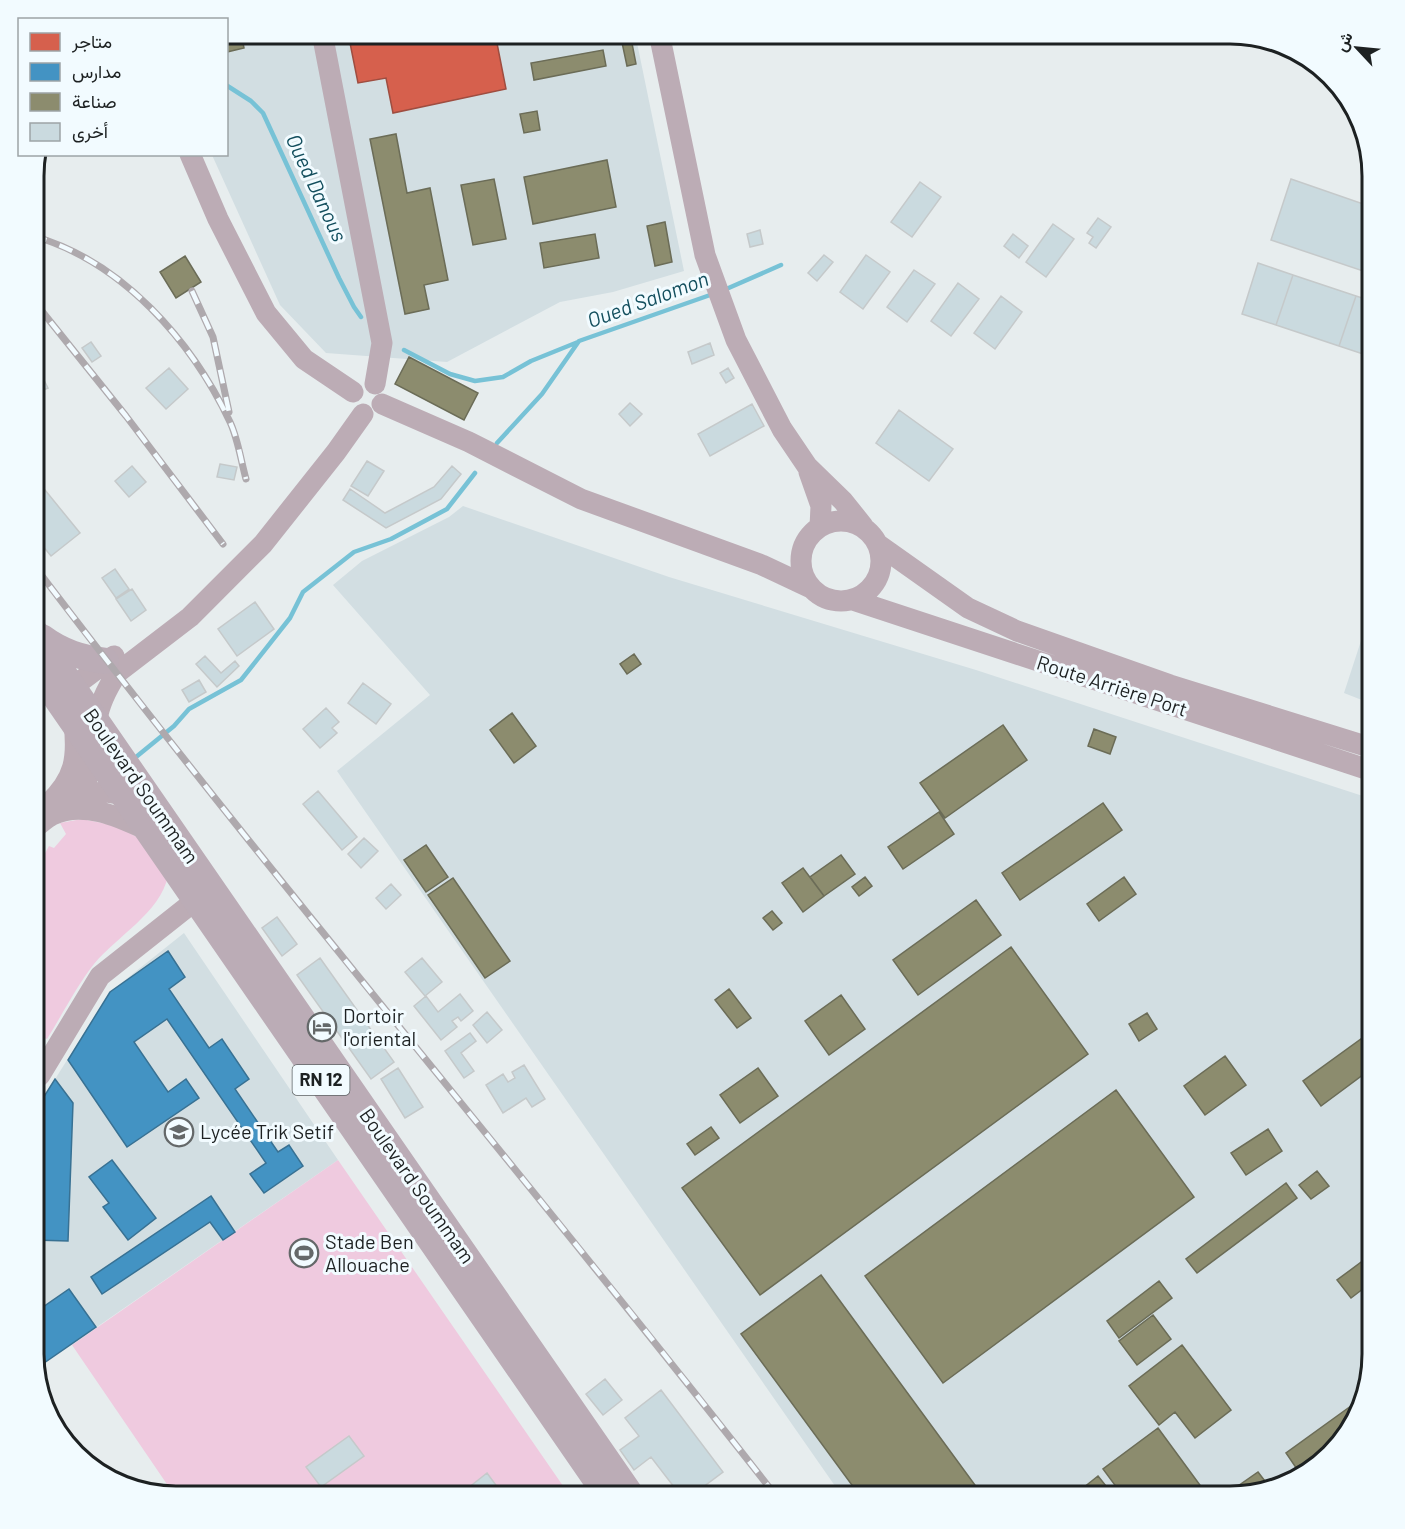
<svg xmlns="http://www.w3.org/2000/svg" width="1405" height="1529" font-family="Barlow,Vazirmatn,sans-serif">
<style>
.built{fill:#d2dee2}
.green{fill:#efcadf}
.shops{fill:#d6604d;stroke:#9e4d40;stroke-width:1.5}
.schools{fill:#4393c3;stroke:#387193;stroke-width:1.5}
.industry{fill:#8c8c6e;stroke:#6b6c57;stroke-width:1.5}
.lines{fill:none;stroke-linecap:round;stroke-linejoin:round}
.stream{stroke:#77c2d6;stroke-width:4.5}
.building{fill:#cadadf;stroke:#c5c9ca;stroke-width:1.5}
.minor{stroke:#bcacb5;stroke-width:21}
.major{stroke:#bbacb6;stroke-width:26}
.rail-casing{stroke:#aea9ad;stroke-width:7}
.rail{stroke:#f2fbff;stroke-width:4.5;stroke-dasharray:14;stroke-linecap:butt}
.labels{text-anchor:middle;stroke-width:6;stroke-linejoin:round;paint-order:stroke}
.shield{fill:#f2fbff;stroke:#5d6264;stroke-width:1.5}
.shield-label{font-size:18px;font-weight:bold;fill:#1d2122}
.street-label{font-size:20px;fill:#1d2122;stroke:#f2fbff}
.poi-label{font-size:20px;fill:#1d2122;stroke:#f2fbff;text-anchor:start}
.water-label{font-size:21px;font-style:italic;fill:#124e5d;stroke:#f2fbff}
.rim{fill:none;stroke:#1d2122;stroke-width:3}
</style>
<rect width="100%" height="100%" fill="#e7edee"/>
<path class="built" d="M227 33H635L684 271 613 292 560 302 447 362 326 353 280 305 212 155 226 154Z
M463 506 669 577 976 670 1372 799V1354L1357 1417 1317 1466 1276 1488 1230 1496H842L337 771 430 695 333 585 362 561 449 517Z
M1372 607V704L1344 693Z
M184 933 338 1160 42 1365 33 1353V1208L36 1199 40 1103 110 992Z"/>
<path class="green" d="M82 819 117 826 142 840 168 876C160 913 117 936 94 964 76 987 62 1015 47 1039L33 1034V886L39 864 49 846 54 848 66 834 60 823Z
M338 1160 570 1496H175L72 1345Z"/>
<path class="shops" d="M348 33H495L506 89 393 113 386 78 358 83Z"/>
<path class="schools" d="M168 951 185 977 169 989 209 1048 222 1039 249 1079 235 1089 278 1152 289 1145 303 1166 264 1193 250 1174 266 1163 167 1019 134 1042 168 1092 186 1079 199 1098 127 1147 68 1060 110 992Z
M55 1079 73 1103 68 1241 34 1240 40 1103Z
M112 1160 156 1218 128 1240 103 1207 109 1203 89 1177Z
M211 1196 235 1232 223 1240 210 1222 102 1294 91 1277Z
M69 1289 96 1327 44 1363 33 1348V1314Z"/>
<path class="industry" d="M226 33H241L244 48 227 52Z
M620 33H630L636 64 627 66Z
M603 50 606 66 534 80 531 63Z
M537 111 540 130 524 133 520 114Z
M396 134 407 193 430 188 448 280 424 285 429 309 405 314 370 139Z
M607 160 616 207 533 224 524 177Z
M494 179 506 239 473 245 461 185Z
M665 222 672 262 655 266 647 226Z
M595 234 599 258 544 268 540 243Z
M185 256 201 282 176 298 160 272Z
M409 357 478 393 464 420 395 384Z
M634 654 641 664 627 674 620 664Z
M512 713 536 746 514 763 490 730Z
M1003 725 1027 760 945 818 920 783Z
M1094 729 1116 737 1110 754 1088 746Z
M1103 803 1122 830 1020 900 1002 873Z
M939 812 954 834 903 869 888 847Z
M426 845 448 877 426 892 404 860Z
M841 855 855 874 824 896 810 877Z
M803 868 824 896 803 912 782 883Z
M865 877 872 886 859 896 852 887Z
M1124 877 1136 894 1099 921 1087 904Z
M453 878 510 961 485 978 428 895Z
M976 900 1001 935 918 995 893 960Z
M772 911 782 923 773 930 763 918Z
M1011 947 1088 1054 760 1295 682 1188Z
M729 989 751 1018 737 1028 715 1000Z
M841 995 865 1029 829 1055 805 1021Z
M1147 1013 1157 1029 1139 1041 1129 1024Z
M1372 1031V1068L1321 1106 1303 1081Z
M1225 1056 1246 1085 1205 1115 1184 1086Z
M758 1068 778 1096 740 1123 720 1095Z
M1116 1090 1194 1197 943 1383 865 1276Z
M711 1127 719 1138 695 1155 687 1144Z
M1268 1129 1282 1151 1246 1175 1231 1153Z
M1317 1171 1329 1186 1311 1199 1299 1185Z
M1286 1183 1297 1198 1197 1273 1186 1259Z
M1372 1254V1282L1351 1298 1337 1280Z
M821 1275 983 1496H860L741 1334Z
M1159 1281 1172 1298 1119 1338 1107 1321Z
M1153 1315 1171 1339 1137 1365 1119 1341Z
M1182 1345 1231 1410 1195 1438 1175 1412 1159 1425 1129 1386Z
M1362 1398 1357 1417 1317 1466 1301 1475 1286 1453Z
M1158 1428 1208 1496H1123L1103 1469Z
M1258 1472 1271 1489 1243 1494 1238 1486Z
M1098 1476 1114 1496H1073Z"/>
<g class="lines">
<path class="stream" d="M226 85 251 101 263 113 339 278 354 307 361 317
M724 290 781 265
M404 350 450 374 475 381 503 377 531 361 578 342
M497 443 542 394 579 341 713 294
M136 757 174 726 189 709 241 680 290 618 303 592 354 552 391 539 447 509 475 473
M33 871 41 851"/>
</g>
<path class="building" d="M1291 179 1372 207V274L1271 240Z
M920 182 941 197 912 237 891 222Z
M1098 218 1111 227 1096 248 1089 243 1093 237 1087 233Z
M1053 224 1074 239 1046 277 1026 262Z
M760 230 763 244 750 247 747 234Z
M1013 234 1028 246 1019 258 1004 246Z
M824 255 833 262 817 281 808 273Z
M866 255 890 272 863 309 840 292Z
M1258 263 1293 275 1276 325 1242 314Z
M914 270 935 284 907 322 887 307Z
M1293 275 1356 296 1339 346 1276 325Z
M958 283 979 299 951 336 931 321Z
M1001 296 1022 312 995 349 974 333Z
M1356 296 1372 301V357L1339 346Z
M91 342 101 356 92 362 82 348Z
M710 343 714 355 692 364 688 352Z
M169 368 188 389 166 409 146 388Z
M728 368 734 378 726 383 720 373Z
M43 378 48 388 34 394 33 383Z
M630 403 642 414 630 426 619 414Z
M752 404 764 426 710 456 698 434Z
M899 410 953 449 929 481 876 443Z
M367 461 384 471 368 496 351 486Z
M220 464 237 467 234 480 217 477Z
M132 466 146 482 129 497 115 481Z
M452 466 461 474 441 499 386 528 343 500 350 489 385 513 434 487Z
M45 490 80 533 51 556 33 534V499Z
M115 569 129 589 116 598 102 578Z
M132 589 146 610 131 621 116 599Z
M255 602 274 629 237 656 218 629Z
M205 656 221 673 235 661 239 666 217 687 196 664Z
M199 680 206 692 189 702 182 690Z
M363 683 391 704 376 724 348 703Z
M326 708 339 722 332 728 337 733 320 748 303 729Z
M318 791 357 837 342 850 303 804Z
M364 838 378 851 361 868 348 854Z
M391 884 401 895 386 909 376 898Z
M277 917 297 944 282 956 262 928Z
M320 958 394 1062 371 1079 297 975Z
M422 958 442 982 425 996 405 972Z
M460 994 473 1011 461 1021 458 1017 452 1021 457 1027 441 1040 414 1006 426 996 438 1012Z
M487 1012 502 1030 487 1043 473 1025Z
M470 1033 476 1041 461 1053 474 1071 464 1078 445 1051Z
M524 1065 545 1099 532 1107 526 1098 503 1113 486 1085 503 1074 508 1082 515 1078 512 1072Z
M398 1068 423 1107 405 1118 381 1079Z
M605 1379 622 1400 603 1415 586 1394Z
M661 1390 723 1472 691 1496H681L651 1457 634 1470 620 1450 639 1436 625 1418Z
M349 1436 364 1456 321 1487 306 1467Z
M487 1473 501 1492 496 1496H458Z"/>
<g class="lines">
<path class="minor" d="M322 33 382 343 375 384
M659 33 705 255 736 340 782 429 807 466 843 501 863 526
M190 154 218 219 266 313 304 359 353 392
M382 404 469 442 581 499 762 565 811 588
M809 472 821 506 820 527
M801 561a40 40 0 1 1 80 0a40 40 0 1 1-80 0Z
M879 545 968 608 1017 631 1170 685 1372 748
M853 600 1372 771
M62 695 114 656
M70 797 80 794 107 792 133 796
M49 803C75 778 78 758 74 723
M52 815C78 799 95 774 97 743 98 736 96 728 97 720 99 704 108 687 117 673L190 617 263 544 336 452 363 414
M33 829C39 825 46 818 52 815 83 800 119 817 147 830
M33 1082 40 1075 100 976 196 900"/>
<path class="major" d="M33 629 632 1496
M42 637C62 652 82 658 106 661
M33 665 607 1496"/>
<g class="rail-casing">
<path id="rail" d="M33 236C122 261 192 341 230 422 238 439 241 461 246 479
M192 291 213 337 229 412
M33 300 126 416 223 544
M33 564C273 881 532 1183 776 1496"/>
</g>
<use href="#rail" class="rail"/>
</g>
<defs>
<g id="hotel-ring" transform="scale(1.5)"><circle r="9.5" fill="#f2fbff" stroke="#646869" stroke-width="1.5"/><path d="M-6-4.5h1.5V1H6V5H4.5V3h-9V5H-6ZM-4 0a1.8 1.8 0 1 1 3.6 0ZM.5 0V-2.5h3Q6-2.5 6 0Z" fill="#646869"/></g>
<g id="school-ring" transform="scale(1.5)"><circle r="9.5" fill="#f2fbff" stroke="#646869" stroke-width="1.5"/><path d="M0-5L7-2L0 1L-7-2ZM-4 1L0 2.5L4 1V4Q0 6-4 4Z" fill="#646869"/></g>
<g id="stadium-ring" transform="scale(1.5)"><circle r="9.5" fill="#f2fbff" stroke="#646869" stroke-width="1.5"/><path d="M0-5a6.5 5 0 1 0 0 10a6.5 5 0 1 0 0-10ZM-3.5-1.8h7v3.6h-7Z" fill="#646869"/></g>
</defs>
<g fill-rule="evenodd">
<use href="#hotel-ring" x="322" y="1027"/>
<use href="#school-ring" x="179" y="1132"/>
<use href="#stadium-ring" x="304" y="1253"/>
</g>
<g class="labels">
<rect class="shield" x="292.5" y="1065" width="57" height="30" rx="4.5"/>
<g class="shield-label">
<text x="321" y="1086">RN 12</text>
</g>
<g class="street-label">
<text transform="translate(1112 686) rotate(18)" y="7">Route Arrière Port</text>
<text transform="translate(141 786) rotate(55)" y="7">Boulevard Soummam</text>
<text transform="translate(417 1186) rotate(55)" y="7">Boulevard Soummam</text>
</g>
<g class="poi-label">
<text x="343" y="1023">Dortoir<tspan x="343" dy="23">l'oriental</tspan></text>
<text x="200" y="1139">Lycée Trik Setif</text>
<text x="325" y="1249">Stade Ben<tspan x="325" dy="23">Allouache</tspan></text>
</g>
<g class="water-label">
<text transform="translate(316 188) rotate(65)" y="7">Oued Danous</text>
<text transform="translate(648 300) rotate(-20)" y="7">Oued Salomon</text>
</g>
</g>
<path d="M0 0H1405V1529H0ZM176 44H1230A132 132 0 0 1 1362 176V1354A132 132 0 0 1 1230 1486H176A132 132 0 0 1 44 1354V176A132 132 0 0 1 176 44Z" fill="#f2fbff" fill-rule="evenodd"/>
<path class="rim" d="M176 44H1230A132 132 0 0 1 1362 176V1354A132 132 0 0 1 1230 1486H176A132 132 0 0 1 44 1354V176A132 132 0 0 1 176 44Z"/>
<rect x="18" y="18" width="210" height="138" fill="#f2fbff" stroke="#9da4a7" stroke-width="1.5"/>
<rect x="30" y="33" width="30" height="18" fill="#d6604d" stroke="#9da4a7" stroke-width="1.5"/>
<text x="72" y="48" font-size="18" fill="#1d2122">متاجر</text>
<rect x="30" y="63" width="30" height="18" fill="#4393c3" stroke="#9da4a7" stroke-width="1.5"/>
<text x="72" y="78" font-size="18" fill="#1d2122">مدارس</text>
<rect x="30" y="93" width="30" height="18" fill="#8c8c6e" stroke="#9da4a7" stroke-width="1.5"/>
<text x="72" y="108" font-size="18" fill="#1d2122">صناعة</text>
<rect x="30" y="123" width="30" height="18" fill="#cadadf" stroke="#9da4a7" stroke-width="1.5"/>
<text x="72" y="138" font-size="18" fill="#1d2122">أخرى</text>
<g transform="translate(1357 48) rotate(296)" stroke="#f2fbff" stroke-width="4.5" paint-order="stroke">
<path d="M0-4.5L10 22L0 15L-10 22Z" fill="#1d2122"/>
<text y="-9" font-size="16" font-weight="bold" text-anchor="middle" fill="#1d2122">ش</text>
</g>
</svg>
